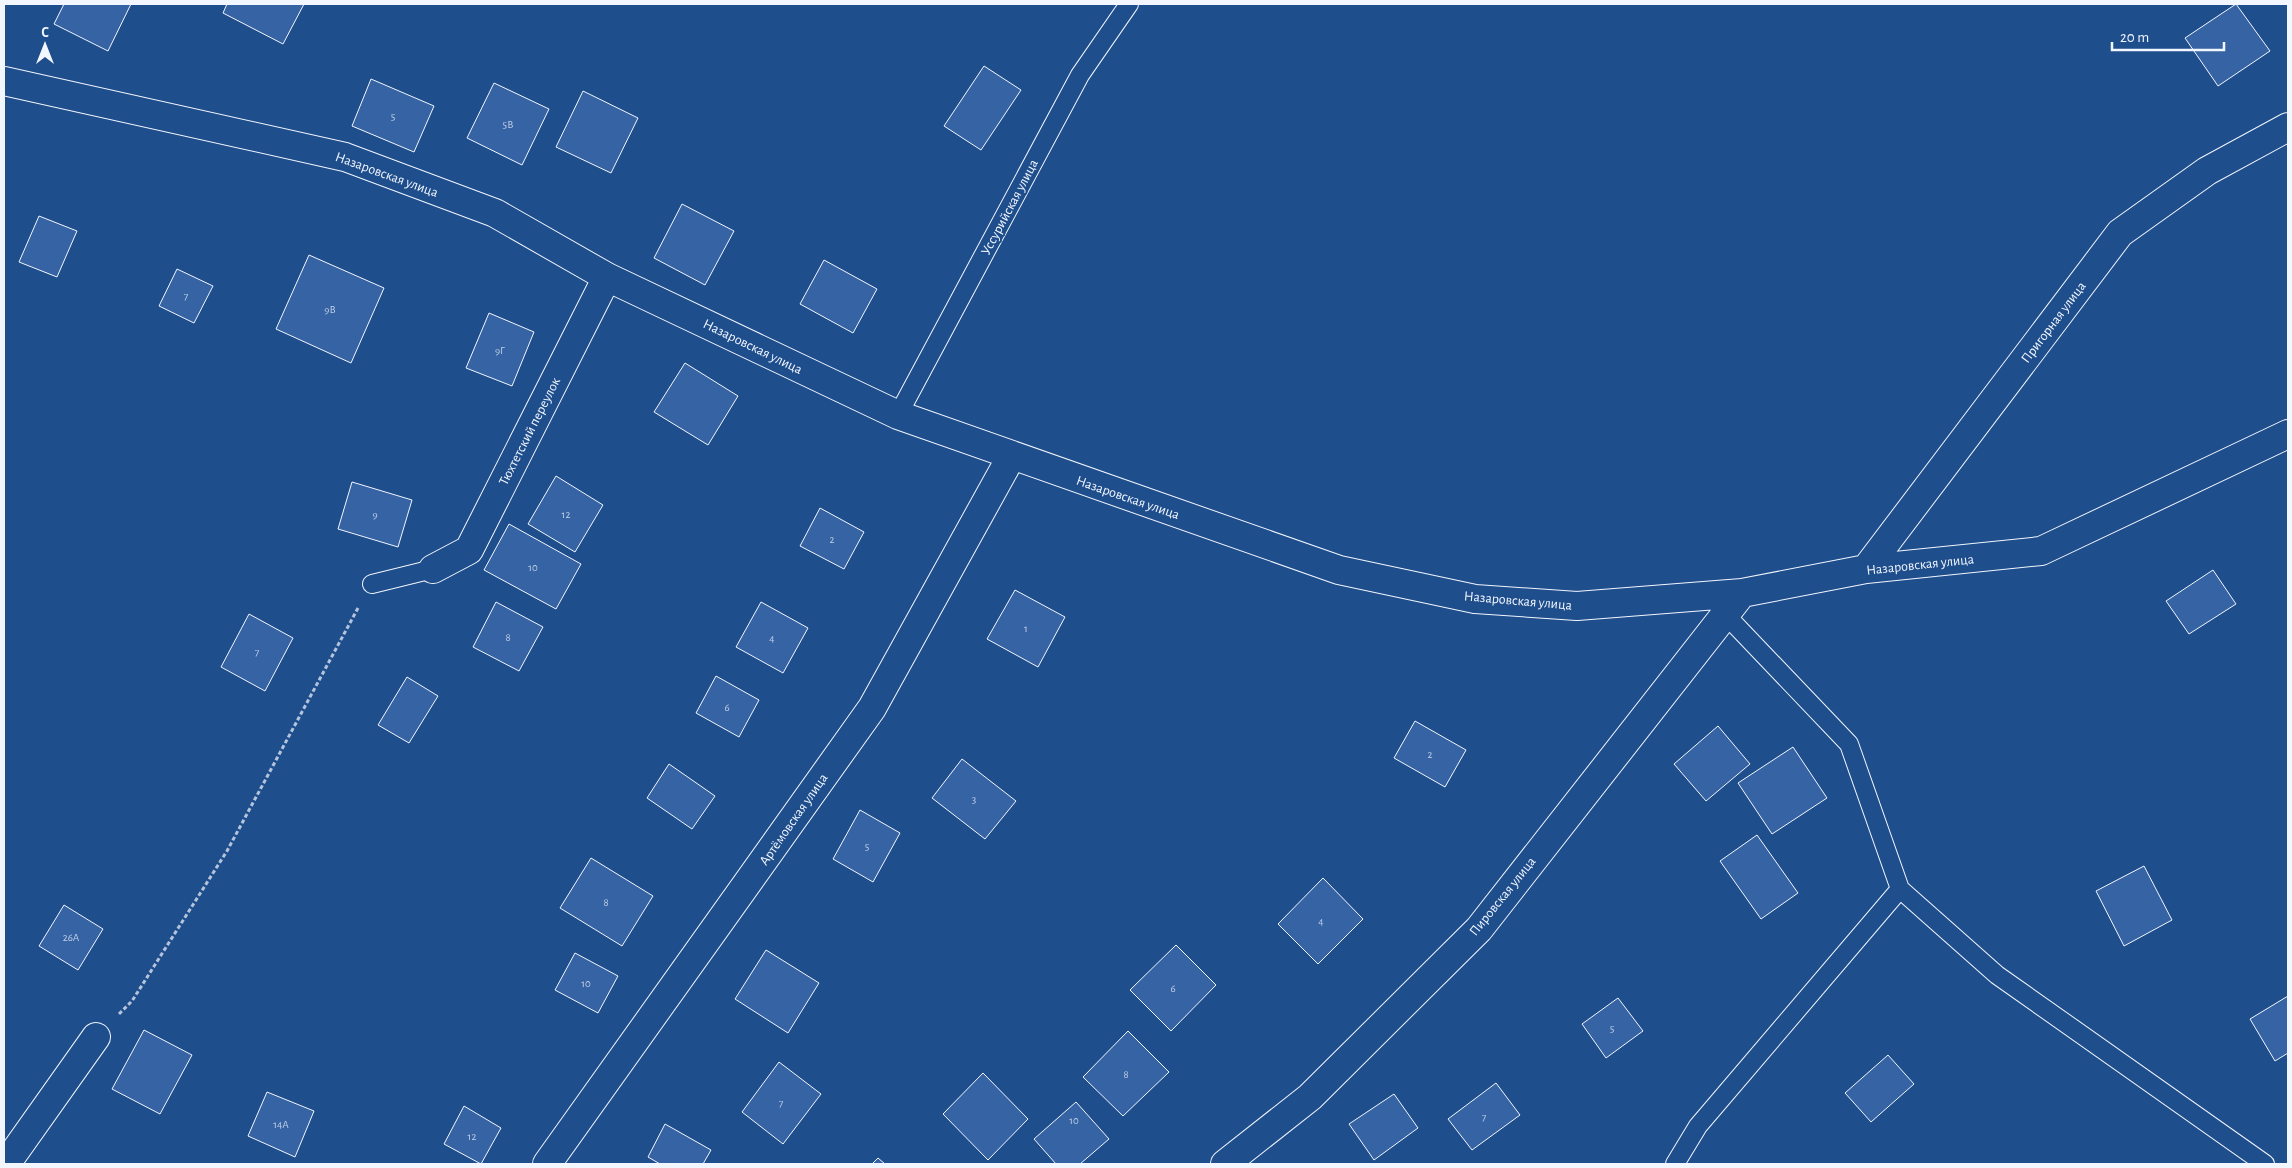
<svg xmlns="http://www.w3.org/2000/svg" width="2292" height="1168" font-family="'Alegreya Sans',sans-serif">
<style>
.building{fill:#3563a3;stroke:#f2f6ff}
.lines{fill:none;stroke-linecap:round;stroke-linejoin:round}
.lane-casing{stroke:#f2f6ff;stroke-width:20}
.street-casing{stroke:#f2f6ff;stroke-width:30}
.path{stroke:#b3c4dc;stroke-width:3;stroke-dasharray:4 2.5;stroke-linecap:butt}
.lane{stroke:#1f4e8c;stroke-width:18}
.street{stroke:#1f4e8c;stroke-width:28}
.labels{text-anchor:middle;stroke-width:4;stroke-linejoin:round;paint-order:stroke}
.number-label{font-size:11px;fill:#c3d1e8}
.street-label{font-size:14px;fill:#f2f6ff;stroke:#1f4e8c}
</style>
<rect width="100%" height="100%" fill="#1f4e8c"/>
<path class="building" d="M64 4H131L108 51 54 24Z
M227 4H304L283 44 223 13Z
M2236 4 2270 51 2218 86 2185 38Z
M984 66 1021 90 981 150 944 126Z
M371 79 434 106 414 152 352 126Z
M494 83 549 109 522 165 467 138Z
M583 91 638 118 611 173 556 147Z
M682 204 734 231 705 285 654 258Z
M39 216 77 231 57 277 19 262Z
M309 255 384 288 351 363 276 329Z
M824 260 877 289 853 333 800 304Z
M177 269 213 286 194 323 159 306Z
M489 313 534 332 512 386 466 368Z
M685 363 738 396 708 445 654 412Z
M556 476 603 505 575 552 528 524Z
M352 482 412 500 398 547 338 529Z
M820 508 864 532 844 569 800 546Z
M509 524 581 564 556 609 484 570Z
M2213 570 2236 604 2189 634 2166 601Z
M1015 590 1065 617 1038 667 987 639Z
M496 602 543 627 519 671 473 647Z
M761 602 808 628 783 673 736 647Z
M249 614 293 638 265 691 221 667Z
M716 676 759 700 739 737 696 713Z
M407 677 438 696 409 743 378 725Z
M1415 721 1466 750 1445 787 1394 758Z
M1718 726 1750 764 1706 801 1674 764Z
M1793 747 1827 798 1772 834 1738 783Z
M962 759 1016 801 985 839 932 798Z
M669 764 715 796 692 829 647 798Z
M860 810 900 833 873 882 833 859Z
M1757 835 1798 893 1761 919 1720 861Z
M591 858 653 896 622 946 560 908Z
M2144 866 2172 920 2124 946 2096 891Z
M1323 878 1363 919 1318 964 1278 924Z
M64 905 103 929 78 970 39 946Z
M1176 945 1216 985 1171 1031 1130 990Z
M766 950 819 983 788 1033 735 999Z
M575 953 618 976 598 1013 555 990Z
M2288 996V1053L2275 1061 2250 1019Z
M1618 998 1643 1031 1606 1058 1582 1024Z
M144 1030 192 1055 160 1114 112 1089Z
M1128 1031 1169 1072 1123 1116 1083 1077Z
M1888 1055 1914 1084 1871 1122 1845 1093Z
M779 1062 821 1094 783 1144 742 1112Z
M983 1073 1028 1119 988 1160 943 1114Z
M1496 1083 1520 1115 1472 1150 1448 1119Z
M267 1092 314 1111 295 1157 248 1136Z
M1394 1094 1418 1128 1374 1160 1349 1124Z
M1076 1102 1109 1139 1080 1164H1056L1034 1139Z
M464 1106 501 1128 481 1164 444 1144Z
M665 1124 711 1150 703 1164H660L648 1157Z
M878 1158 885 1164H872Z"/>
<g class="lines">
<g class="lane-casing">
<path id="lane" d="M898 415 1080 75 1129 4
M372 584 433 569
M1724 613 1849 744 1900 889 1997 975 2265 1164
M1675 1164 1698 1126 1900 889"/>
</g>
<g class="street-casing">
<path id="street" d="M4 81 345 157 495 213 607 277 898 415 1339 570 1475 599 1577 606 1742 593 1866 569 2041 551 2288 434
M433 569 469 550 607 277
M1866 569 2120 233 2207 171 2288 127
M6 1164 96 1037
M547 1164 872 708 1011 457
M1225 1164 1310 1097 1479 929 1742 593"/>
</g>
<path class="path" d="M119 1014 132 1001 227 851 358 608"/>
<use href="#lane" class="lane"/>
<use href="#street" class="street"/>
</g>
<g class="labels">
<g class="number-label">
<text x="393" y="120">5</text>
<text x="508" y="128">5В</text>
<text x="186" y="300">7</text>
<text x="330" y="313">9В</text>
<text x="500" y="354">9Г</text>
<text x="375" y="518">9</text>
<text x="566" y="518">12</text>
<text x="832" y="543">2</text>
<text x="533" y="571">10</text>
<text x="1026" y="632">1</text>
<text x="508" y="641">8</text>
<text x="772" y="642">4</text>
<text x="257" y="656">7</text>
<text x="727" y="711">6</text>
<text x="1430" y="758">2</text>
<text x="974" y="803">3</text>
<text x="867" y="850">5</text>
<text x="606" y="906">8</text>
<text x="1321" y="925">4</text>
<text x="71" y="941">26А</text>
<text x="586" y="987">10</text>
<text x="1173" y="992">6</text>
<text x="1612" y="1032">5</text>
<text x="1126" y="1078">8</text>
<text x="781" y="1107">7</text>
<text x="1484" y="1121">7</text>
<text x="1074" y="1124">10</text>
<text x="281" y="1128">14А</text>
<text x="472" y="1140">12</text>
</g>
<g class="street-label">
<text transform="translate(387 174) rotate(20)" y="5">Назаровская улица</text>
<text transform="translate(1009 207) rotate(-62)" y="5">Уссурийская улица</text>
<text transform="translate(2053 322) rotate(-53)" y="5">Пригорная улица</text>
<text transform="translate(753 346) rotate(26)" y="5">Назаровская улица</text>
<text transform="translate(529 431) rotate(-63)" y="5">Тюхтетский переулок</text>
<text transform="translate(1128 497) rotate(19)" y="5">Назаровская улица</text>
<text transform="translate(1920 564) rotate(-6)" y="5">Назаровская улица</text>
<text transform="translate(1518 600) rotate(5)" y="5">Назаровская улица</text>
<text transform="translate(793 819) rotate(-55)" y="5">Артёмовская улица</text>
<text transform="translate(1502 896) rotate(-51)" y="5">Пировская улица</text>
</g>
</g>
<rect width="2292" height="1168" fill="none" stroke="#f2f6ff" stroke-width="10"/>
<g transform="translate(45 45)" stroke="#1f4e8c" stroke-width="4" paint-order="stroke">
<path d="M0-4L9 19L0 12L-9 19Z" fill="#f2f6ff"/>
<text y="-8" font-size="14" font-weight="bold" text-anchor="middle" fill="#f2f6ff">С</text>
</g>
<path d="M2112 42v8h112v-8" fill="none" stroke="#f2f6ff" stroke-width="2.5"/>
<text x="2120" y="42" font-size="15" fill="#f2f6ff" stroke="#1f4e8c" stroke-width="4" paint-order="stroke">20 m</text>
</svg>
